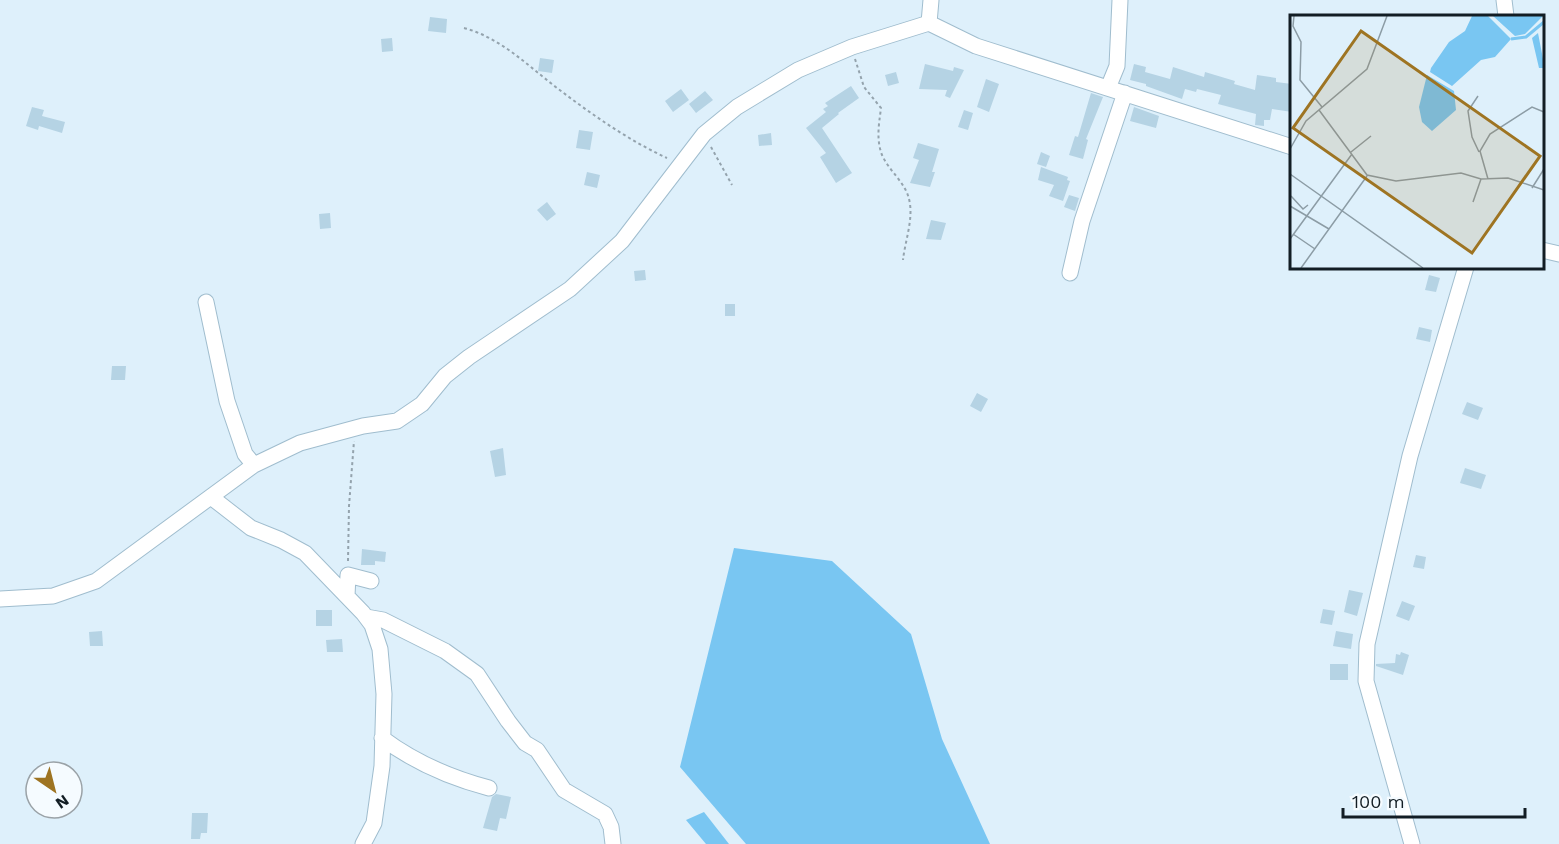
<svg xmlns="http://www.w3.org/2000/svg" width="1559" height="844" font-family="'Work Sans',sans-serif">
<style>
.water{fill:#79c6f2}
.building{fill:#b5d3e4}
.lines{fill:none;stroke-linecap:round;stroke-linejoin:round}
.minor-casing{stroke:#a0bdce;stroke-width:17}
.path{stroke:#94a3ad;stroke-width:2;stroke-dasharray:3 3;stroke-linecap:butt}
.minor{stroke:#fff;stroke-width:15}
.inset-river{fill:none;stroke:#79c6f2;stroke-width:3}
.inset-road{fill:none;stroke:#8c9ca5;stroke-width:1.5}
.view{fill:#9e7422;fill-opacity:0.15;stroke:#9e7422;stroke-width:3}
.inset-edge{fill:none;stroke:#121d24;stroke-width:3}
</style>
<rect width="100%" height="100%" fill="#def0fb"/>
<path class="water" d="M734 548 832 561 911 634 942 739 990 844H746L680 767Z
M704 812 729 844H706L686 820Z"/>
<path class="building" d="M430 17 447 19 446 33 428 31Z
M392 38 393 51 382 52 381 39Z
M540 58 554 60 552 73 538 71Z
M925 64 953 71 954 67 964 70 950 98 945 96 947 90 919 89Z
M1134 64 1146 67 1145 72 1170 79 1173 67 1204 77 1205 72 1235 81 1234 84 1255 90 1257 75 1276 78V82L1292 84V112L1272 109 1270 120H1264V126L1255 125 1256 114 1218 104 1221 95 1197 89 1196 92 1185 89 1182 99 1146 86V84L1130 80Z
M896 72 899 83 888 86 885 75Z
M986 79 999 84 989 112 977 107Z
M851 86 859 98 838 113 839 114 822 128 852 173 836 183 820 157 826 153 806 128 826 112 823 109 828 106 825 103Z
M681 89 689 100 673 112 665 101Z
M705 91 713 100 696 113 689 104Z
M1091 93 1103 97 1086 139 1088 140 1083 159 1069 155 1075 136 1078 137Z
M32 107 44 110 42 116 65 122 62 133 39 126 38 130 26 126Z
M1134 107 1159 116 1156 128 1130 121Z
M964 110 973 113 968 130 958 127Z
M579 130 593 132 590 150 576 148Z
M771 133 772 145 759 146 758 135Z
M918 143 939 149 932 172H935L930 187 910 183 919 160 913 158Z
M1041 152 1050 156 1046 167 1037 164Z
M1041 167 1068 177 1067 180 1070 181 1063 201 1049 196 1054 185 1038 180Z
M587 172 600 175 597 188 584 185Z
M1069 195 1079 198 1075 211 1064 207Z
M547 202 556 214 547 221 537 210Z
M330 213 331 228 320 229 319 214Z
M931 220 946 223 941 240 926 239Z
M645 270 646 280 635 281 634 271Z
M1429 275 1440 278 1436 292 1425 290Z
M725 304H735V316H725Z
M1419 327 1432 330 1430 342 1416 339Z
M112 366H126L125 380H111Z
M977 393 988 399 981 412 970 406Z
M1467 402 1483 408 1478 420 1462 414Z
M503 448 506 475 495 477 490 451Z
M1465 468 1486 475 1481 489 1460 483Z
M362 549 386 552 385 562 375 561V565H361Z
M1416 555 1426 557 1424 569 1413 567Z
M1349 590 1363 593 1357 616 1344 612Z
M1402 601 1415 606 1409 621 1396 616Z
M1323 609 1335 611 1332 625 1320 623Z
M316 610H332V626H316Z
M102 631 103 646H90L89 632Z
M1336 631 1353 634 1351 649 1333 646Z
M342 639 343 652H327L326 640Z
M1401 652 1409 655 1403 675 1376 666V664L1395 663 1396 654 1400 655Z
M1330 664H1348V680H1330Z
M496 794 511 797 506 819 500 818 497 831 483 828 492 797Z
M192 813H208L207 833H201L200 839H191Z"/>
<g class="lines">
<g class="minor-casing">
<path id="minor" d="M1504 0 1506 16
M929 23 931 0
M1108 88 1117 66 1120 0
M1542 250 1559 254
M1070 273 1082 221 1125 93
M206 302 227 401 245 454 254 465
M211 497 251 528 281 540 305 553 363 613 372 625 380 649 384 694 382 766 374 823 363 844
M347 596 348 575 371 581
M0 599 53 596 96 581 254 465 300 443 363 426 397 421 422 404 445 376 469 357 570 289 622 241 704 134 737 107 798 70 852 47 929 23 976 46 1292 147
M366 617 383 620 445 651 477 674 508 721 525 743 537 750 564 790 605 814 611 827 613 844
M382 738C414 762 451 778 489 788
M1412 844 1366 681 1367 644 1410 456 1466 267"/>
</g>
<path class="path" d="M464 28C502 38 530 68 561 91 594 116 630 141 667 158
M855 59 864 87 881 108C879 124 876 139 882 155 889 171 905 182 909 199 914 218 905 241 903 260
M711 147 732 185
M348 561 349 506 354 441"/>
<use href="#minor" class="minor"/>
</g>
<g transform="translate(1290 15)">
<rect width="254" height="254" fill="#def0fb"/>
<path d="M182 1H198L221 24 205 42 191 45 162 71 140 57 141 53 159 27 175 16ZM203 1H253L235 19 225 21ZM248 18 253 44V53H249L242 23ZM137 60 164 76 166 95 142 116 132 107 129 92Z" fill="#79c6f2"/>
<path class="inset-river" d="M221 24 236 22 254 7"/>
<path class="inset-road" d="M4 1 3 11 11 27 10 65 32 92M188 81 178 96 182 122 189 137M29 95 77 160 106 166 171 158 191 164 218 163 254 175M0 134 16 106 77 54 97 1M61 137 81 121M0 159 133 253M198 164 190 136 200 119 242 92 254 97M242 173 254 154M1 181 13 194 18 190M183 187 191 164M0 191 39 214M3 219 25 234M0 224 62 139M11 253 77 161"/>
<path class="view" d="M71 16 250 141 182 238 3 113Z"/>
<rect width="254" height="254" class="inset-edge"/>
</g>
<g transform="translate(54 790) rotate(145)"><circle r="28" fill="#f5fbff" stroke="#9aa2a7" stroke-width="1.5"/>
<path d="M0-4.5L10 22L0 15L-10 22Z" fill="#9e7422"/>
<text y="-9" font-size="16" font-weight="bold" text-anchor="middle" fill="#121d24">N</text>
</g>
<path d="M1343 808v9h182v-9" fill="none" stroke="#121d24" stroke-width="3"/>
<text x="1352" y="808" font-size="18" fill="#121d24" stroke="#f5fbff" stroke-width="4.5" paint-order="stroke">100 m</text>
</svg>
